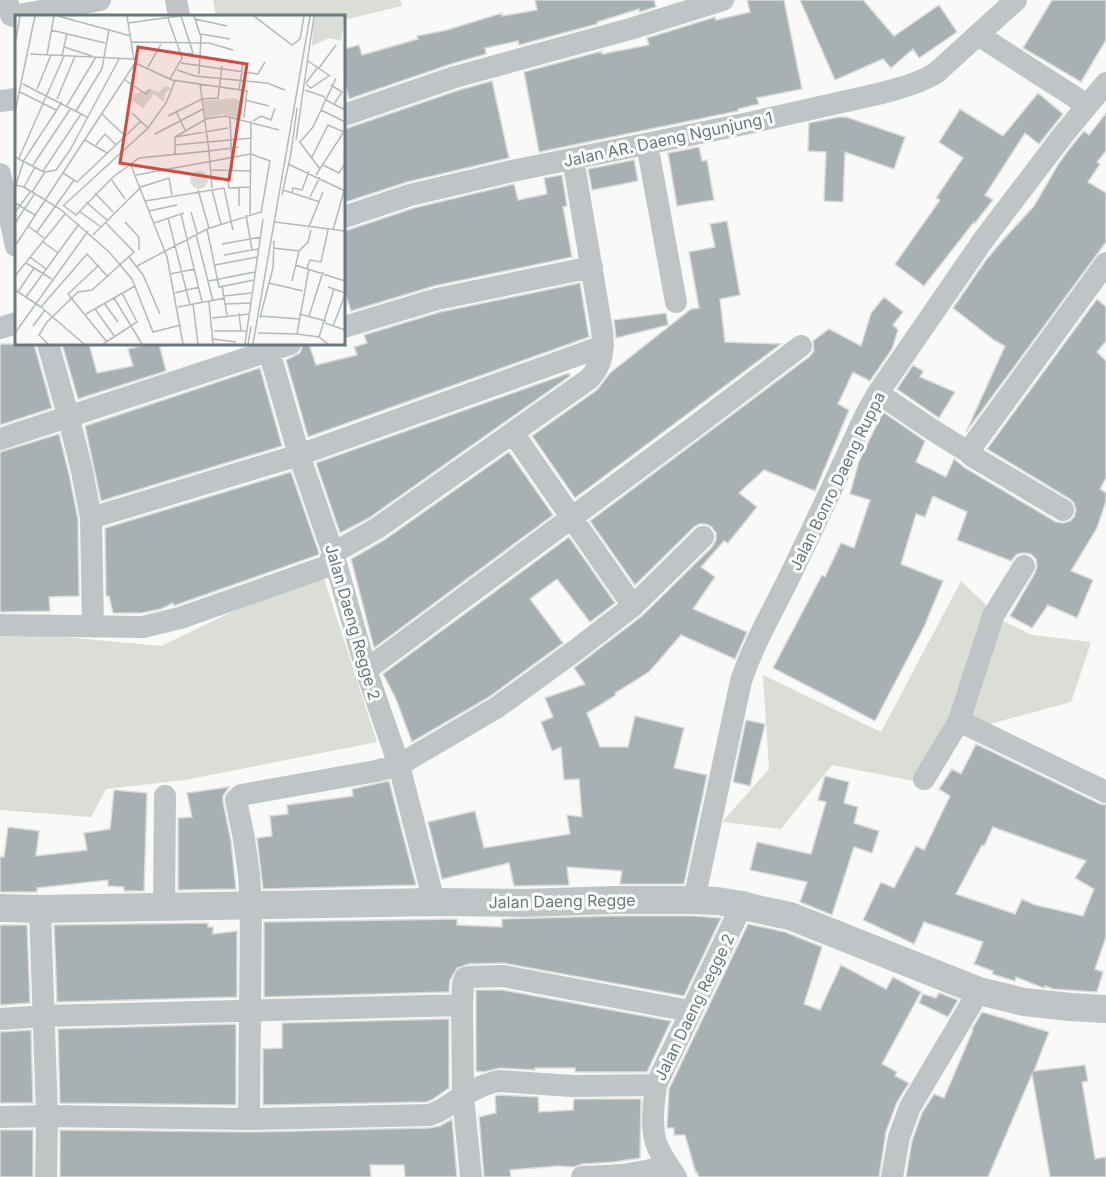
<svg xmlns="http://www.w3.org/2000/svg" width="1106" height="1177" font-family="Inter,sans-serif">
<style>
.green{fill:#daded7}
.building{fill:#a7b0b3;stroke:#dbdbd9;stroke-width:1.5;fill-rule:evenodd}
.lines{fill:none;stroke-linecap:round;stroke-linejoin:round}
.minor{stroke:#bfc4c6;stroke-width:22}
.tertiary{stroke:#bfc4c6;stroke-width:28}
.labels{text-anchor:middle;stroke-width:6;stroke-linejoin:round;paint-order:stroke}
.street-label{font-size:16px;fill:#67797f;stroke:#fff}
.inset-road{fill:none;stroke:#b2babc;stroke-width:1.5}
.view{fill:#d04b40;fill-opacity:0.15;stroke:#d04b40;stroke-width:3}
.inset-edge{fill:none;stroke:#67797f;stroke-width:3}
</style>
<rect width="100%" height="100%" fill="#f9f9f7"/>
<path class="green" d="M213 0H400L402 6 344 20V16H216Z
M321 569 377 742 185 780 106 789 91 817 0 810V631L161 646Z
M961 581 1003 621 1032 635 1091 642 1071 702 949 735 924 783 832 765 781 829 722 822 769 769 763 675 881 732Z"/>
<path class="building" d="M535 0H654L656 7 640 12 639 9 597 22V24L519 45 518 41 485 48 486 54 451 64 349 99 344 80V49L359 45 362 55 418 39 417 36 447 30 502 13V16L537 10Z
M747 0H784L802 89 757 98 759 104 738 109V111L539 152 524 72 602 51V54L649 45 647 38 715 17 716 20 750 12Z
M800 0H863L894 36 939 5 957 32 919 58 913 49 891 68 883 59 835 80Z
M1052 0H1106V40L1081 82 1023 48Z
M492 81 509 158 407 182 346 202 344 195V128H348L459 90Z
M1038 93 1063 114 1039 144 1025 133 985 195 993 200 975 223 974 222 924 286 895 264 940 200 936 198 963 158 939 142 960 109 1003 136Z
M1106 113V151L1097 162 1100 164 1088 182 1106 193V242L966 432 1005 346 994 340 953 308 986 260 1002 241 1034 206 1059 163 1074 143 1084 131 1089 135Z
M839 117H846L905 137 894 169 845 152 843 202 824 201 826 152 808 151 809 123Z
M699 147 702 161 707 160 714 200 677 206 668 153Z
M634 160 638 181 592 190 588 169Z
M562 175 567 206 563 207 572 257 434 286 351 311 344 290V230H348L414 208 514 184 518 200 547 194 544 178Z
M727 221 740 295 720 299 725 342 781 344 575 498 532 436 597 390 610 373 691 309 699 308 689 252 715 247 710 224Z
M580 283 589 337 308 437 286 360 300 353 303 344H309L316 365 357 355 354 347 367 343 364 335 440 312Z
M884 297 903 312 893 325 898 330 892 349 870 381 853 372 838 404 849 410 815 491 764 470 739 493 757 507 728 543 724 541 701 567 715 577 693 609 747 632 735 659 681 635 649 672 615 693 616 695 587 713 600 747H628L635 716 684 728 674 768 707 775 684 884H620L622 871 567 867 569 885 514 886 509 863 442 879 428 822 475 811 484 848 570 834 567 815 582 817 579 779 564 780 561 747 552 751 541 722 553 717 545 698 585 684 574 668 642 616 712 547 716 540V533L712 527 706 524H699L694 527 635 585 590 521 809 357 814 351 813 341 829 329 861 346 871 313Z
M1097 299 1106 307V341L1097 352 1106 361V478L1100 489 1106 493V501L1097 528 1071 571 1093 580 1077 618 1048 605 1032 628 1010 616 1035 573 1037 566 1036 559 1031 554 1024 553 1017 554 1011 561 957 540 967 512 933 496 925 517 916 514 901 564 943 581 924 627 875 721 773 668 822 575 825 577 841 543 854 548 870 500 850 494 859 461 883 412 925 441 916 462 946 477 954 459 965 468 1056 522 1063 523 1070 521 1074 517 1076 510 1074 503 1070 499 987 449Z
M666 313 668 325 616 338 614 320Z
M0 344H34L52 408 0 425Z
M62 344H89L97 373 133 366 128 349 149 344H159L166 371 78 399Z
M913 365 923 371 920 377 955 392 939 418 897 389Z
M260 368 282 446 101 501 85 426Z
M569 373 570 376 369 518 340 533 316 463Z
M59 434 69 474 78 519 79 596 49 597 50 611 0 612V452Z
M509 452 553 515 374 648 351 559 384 540Z
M291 472 319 553 318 555 176 605 174 606 173 603 161 609 141 613H113L109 596H106L105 528Z
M569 537 615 603 590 622 557 579 530 599 563 643 489 697 412 742 396 699 383 674Z
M746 720 765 724 750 786 733 782Z
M976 744 1100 804 1106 805V937L1095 969 1103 972 1097 992 1053 989 1045 986V988L1041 987 1016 977 1015 981 992 974 993 971 974 964 983 942 924 922 914 944 863 920 881 882 894 888 916 846 924 850 950 796 939 789 952 769 961 774ZM993 827 1086 861 1075 878 1094 889 1083 916 1035 905 1022 899 1015 914 956 894 982 845 984 846Z
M825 776 849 782 844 803 858 807 854 823 879 831 872 853 854 847 832 915 800 902 807 882 750 870 757 842 811 854 826 802 818 800Z
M389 781 416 885 263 889 257 838 272 836 270 816 288 814 287 805 353 796 352 789Z
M229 787 223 796V802L231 841 236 889 178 890V818L192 817 187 793Z
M114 790 147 793 144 891H124V887L108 886V880L37 888V892H0V857H4L8 827 39 831 36 856 87 850 84 833 110 829Z
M613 916H694L721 918 684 996 503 963 469 964 457 968 450 980 449 992 264 997V922L457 919V925L502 927V919Z
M208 923V927H213V934L237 931V997L57 1002 54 925Z
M748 924 785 932 822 947 804 1004 820 1010 841 965 886 989 893 977 921 992 882 1064 897 1072 895 1076 909 1083 897 1102 886 1132 879 1177H699L697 1172 696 1173 685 1135H674V1128H667L669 1089Z
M0 925H27L30 1003 0 1005Z
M476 990H502L671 1021 647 1072H575V1068H535V1070L500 1068 483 1072 476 1071Z
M939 993 958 1000 948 1017 919 1003 923 994 936 998Z
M982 1012 1049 1032 1034 1071 1085 1065 1088 1081 1082 1082 1095 1159 1106 1157V1177H1050L1032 1074 988 1177H906L912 1141 922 1113 934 1094 944 1098 973 1030 972 1029Z
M449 1019V1088L433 1099 427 1102 263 1105V1049L282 1048V1023Z
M236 1024V1105L60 1103 58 1029Z
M31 1030 33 1103H0V1032Z
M500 1095 538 1097 539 1112 573 1110 574 1099H641L640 1158 614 1162 582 1164 574 1167 558 1166 510 1170 511 1177H484L479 1117 496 1113 495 1096Z
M452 1119 457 1177H405L404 1165H370L371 1177H60V1130L249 1132 429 1128 440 1126Z
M0 1130H33V1177H0Z"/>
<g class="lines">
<path class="minor" d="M7 0 11 15 14 16 100 0
M176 0 179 16
M978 35 1087 105
M0 101 16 99
M344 115 455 77 630 29 723 0
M647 144 676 302
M0 174 16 246
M344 217 410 195 512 171 749 123 882 93C901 88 919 83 936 73L1016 0
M344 327 437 299 592 267
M0 328 16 323
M48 344 68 415 82 471 91 518 93 627
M267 344 299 455 333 553 366 670 399 765 434 902
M878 393 931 429 968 452 972 456 1063 510
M513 433 633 606
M0 439 290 344
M968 452 1106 263
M91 518 299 455 603 346
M0 625 143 627 180 618 328 566 333 553 376 529 589 379C603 364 604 350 602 330L573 159
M366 670 694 427 801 346
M959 721 993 616 1024 566
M924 779 959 721 1106 792
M694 900 741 681C753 645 771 614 788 580 814 526 840 471 865 416L878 393 984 239 1063 135 1106 83
M164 906 165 796
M40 909 47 1116 46 1177
M0 1019 44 1016 462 1005
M0 1117 47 1116 249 1119 429 1115C444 1111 450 1103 463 1096 473 1090 487 1083 499 1081L572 1086 656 1085
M249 1119 251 906 249 875 244 839 236 800 241 795 376 771 399 765 496 708 576 650 633 606 703 537
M471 1177 463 1096 462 1005 463 984 465 978 470 977 503 976 690 1011
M582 1177C612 1176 639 1175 668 1165
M676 1177C668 1165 658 1152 655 1139 651 1122 654 1102 656 1085L742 905
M892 1177 899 1137 910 1107 979 991"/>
<path class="tertiary" d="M0 908 40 909 434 902 524 903 613 900H694L717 901 742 905 752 908 790 916 979 991 1024 1002 1070 1007 1106 1009"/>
</g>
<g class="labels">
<g class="street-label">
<text transform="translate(668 139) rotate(-12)" y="6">Jalan AR. Daeng Ngunjung 1</text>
<text transform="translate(837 481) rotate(-64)" y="6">Jalan Bonro Daeng Ruppa</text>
<text transform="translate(353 622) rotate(74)" y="6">Jalan Daeng Regge 2</text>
<text transform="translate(562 901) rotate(-1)" y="6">Jalan Daeng Regge</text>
<text transform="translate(694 1007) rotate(-64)" y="6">Jalan Daeng Regge 2</text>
</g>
</g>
<g transform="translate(15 15)">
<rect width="330" height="330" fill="#f9f9f7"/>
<path d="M299 1H330L326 26 314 23 297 31ZM150 71 156 73 150 78 149 87 139 79 128 93 116 85 119 79 135 74 144 77ZM218 83 228 86 226 104 208 99 191 104 188 86ZM175 165a9 9 0 1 1 18 0a9 9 0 1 1-18 0Z" fill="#daded7"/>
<path class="inset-road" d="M43 1 116 21M112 1 119 45M166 1 178 38 166 40M179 1 186 22 184 59M239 1 277 30 285 24 289 1M153 3 167 43 155 64M180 4 212 11M113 8 164 1M36 15 90 28M186 19 215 24M117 27 194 28 218 35M0 30 5 1M49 32 77 41M15 39 119 44M32 40 39 1M47 41 52 18M293 46 315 61M120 48 157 65 232 76 229 103M166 48 243 59 250 47M133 52 146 29M304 53 321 30M162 55 180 61 252 68 270 75M110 65 131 79 135 74M291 68 303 52M8 69 72 102M291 69 296 73 315 60M316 70 327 77 319 89M22 74 36 40M224 75 228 48M290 75 310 82M5 77 41 95M42 84 60 41M309 84 330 95M230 85 254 91M52 90 81 42M306 95 330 107M61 96 87 54 94 14M161 96 170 115M0 97 20 1M117 98 133 113M87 99 110 121M153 101 187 84 203 83 207 51M215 102 217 156M238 106 246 101 256 105 260 93M140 119 188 94M160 122 191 104 210 101 264 115M160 122 213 113M160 122V141M70 125 92 138M281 125 299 1M284 126 305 154M285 127 298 112 321 63M81 130 90 119 101 130M160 130 237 123M276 138 282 93M236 139 255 146 246 198M0 142 29 157M297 142 313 110 329 117M4 143 49 41M115 148 152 242 168 329M273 149 330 176M18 150 56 93M308 150 324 158 330 149M197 155 235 156M28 156 66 99M48 158 62 167 126 106M121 160 236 139M301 160 330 115M96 164 110 184M197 164H213L214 173M0 170 9 172 45 194 94 237 117 264 138 317 166 310M1 170 9 145 47 87M9 172 20 152M224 172V191M197 173 194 136 224 132M213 173 235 172M183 175 194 213M197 175 206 209M268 175 305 187M17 177 30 157 41 155 55 135 104 44M80 178 98 197M277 178 278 173 287 175 294 156M267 180 276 138M295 182 305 162M130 186 209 173 218 215M71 187 92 205M0 188 20 200M48 191 133 113 151 88 160 66M49 191 61 200 98 162 124 143 194 136 185 69M64 196 86 212M134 196 162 190M0 197 16 176M176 197 182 218M166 199 187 287M235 199 236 106M231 200 237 235M153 203 175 290M110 207 124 222V235M260 207 330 216M0 208 20 178M139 208 169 198M13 211 29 223M192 214 204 272 239 265M293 214 308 177M318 215 329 176M22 217 59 165M181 219 198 286M78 220 126 172 154 163 157 180M27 226 43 238M207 229 246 222M0 231 120 48M258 233 284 236M209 240 243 234M15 242 31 254M114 242 128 260 145 299M11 248 37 264M84 250 53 279 92 327M200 250 242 242M280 250 330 266M122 251 192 214 246 197M292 253 295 245 306 247 313 215M155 259 180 254M0 261 50 199M194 266 240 257M277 266 284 236 293 227 296 215M254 268 288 276M207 271 212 300M313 272 330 278M0 275 26 292M3 277 19 253M160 278 184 272M209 281 236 278M11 282 64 209M99 283 127 329M194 287 198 329M89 288 103 307M178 289 183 329M210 289 235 288M163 292 210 283M80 294 100 322M224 298 226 316M71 299 120 271M284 299 311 306M246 301 284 304M294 301 308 257M197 303 234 299M245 303 258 253 259 226M310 308 330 315M18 311 30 295M318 311 330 280M199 316H231M0 318 73 216M243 318 282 319 304 322 313 329M282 319 294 253M304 322 319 274M198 324 221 327M33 329 24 320 32 307 63 277 77 275 119 237 90 207M69 329 26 292 72 239 93 262M88 329 122 307 107 278M230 329 248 204M233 329 236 311M238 329 295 1"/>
<path class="view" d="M123 32 232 49 214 165 105 148Z"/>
<rect width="330" height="330" class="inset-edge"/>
</g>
</svg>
